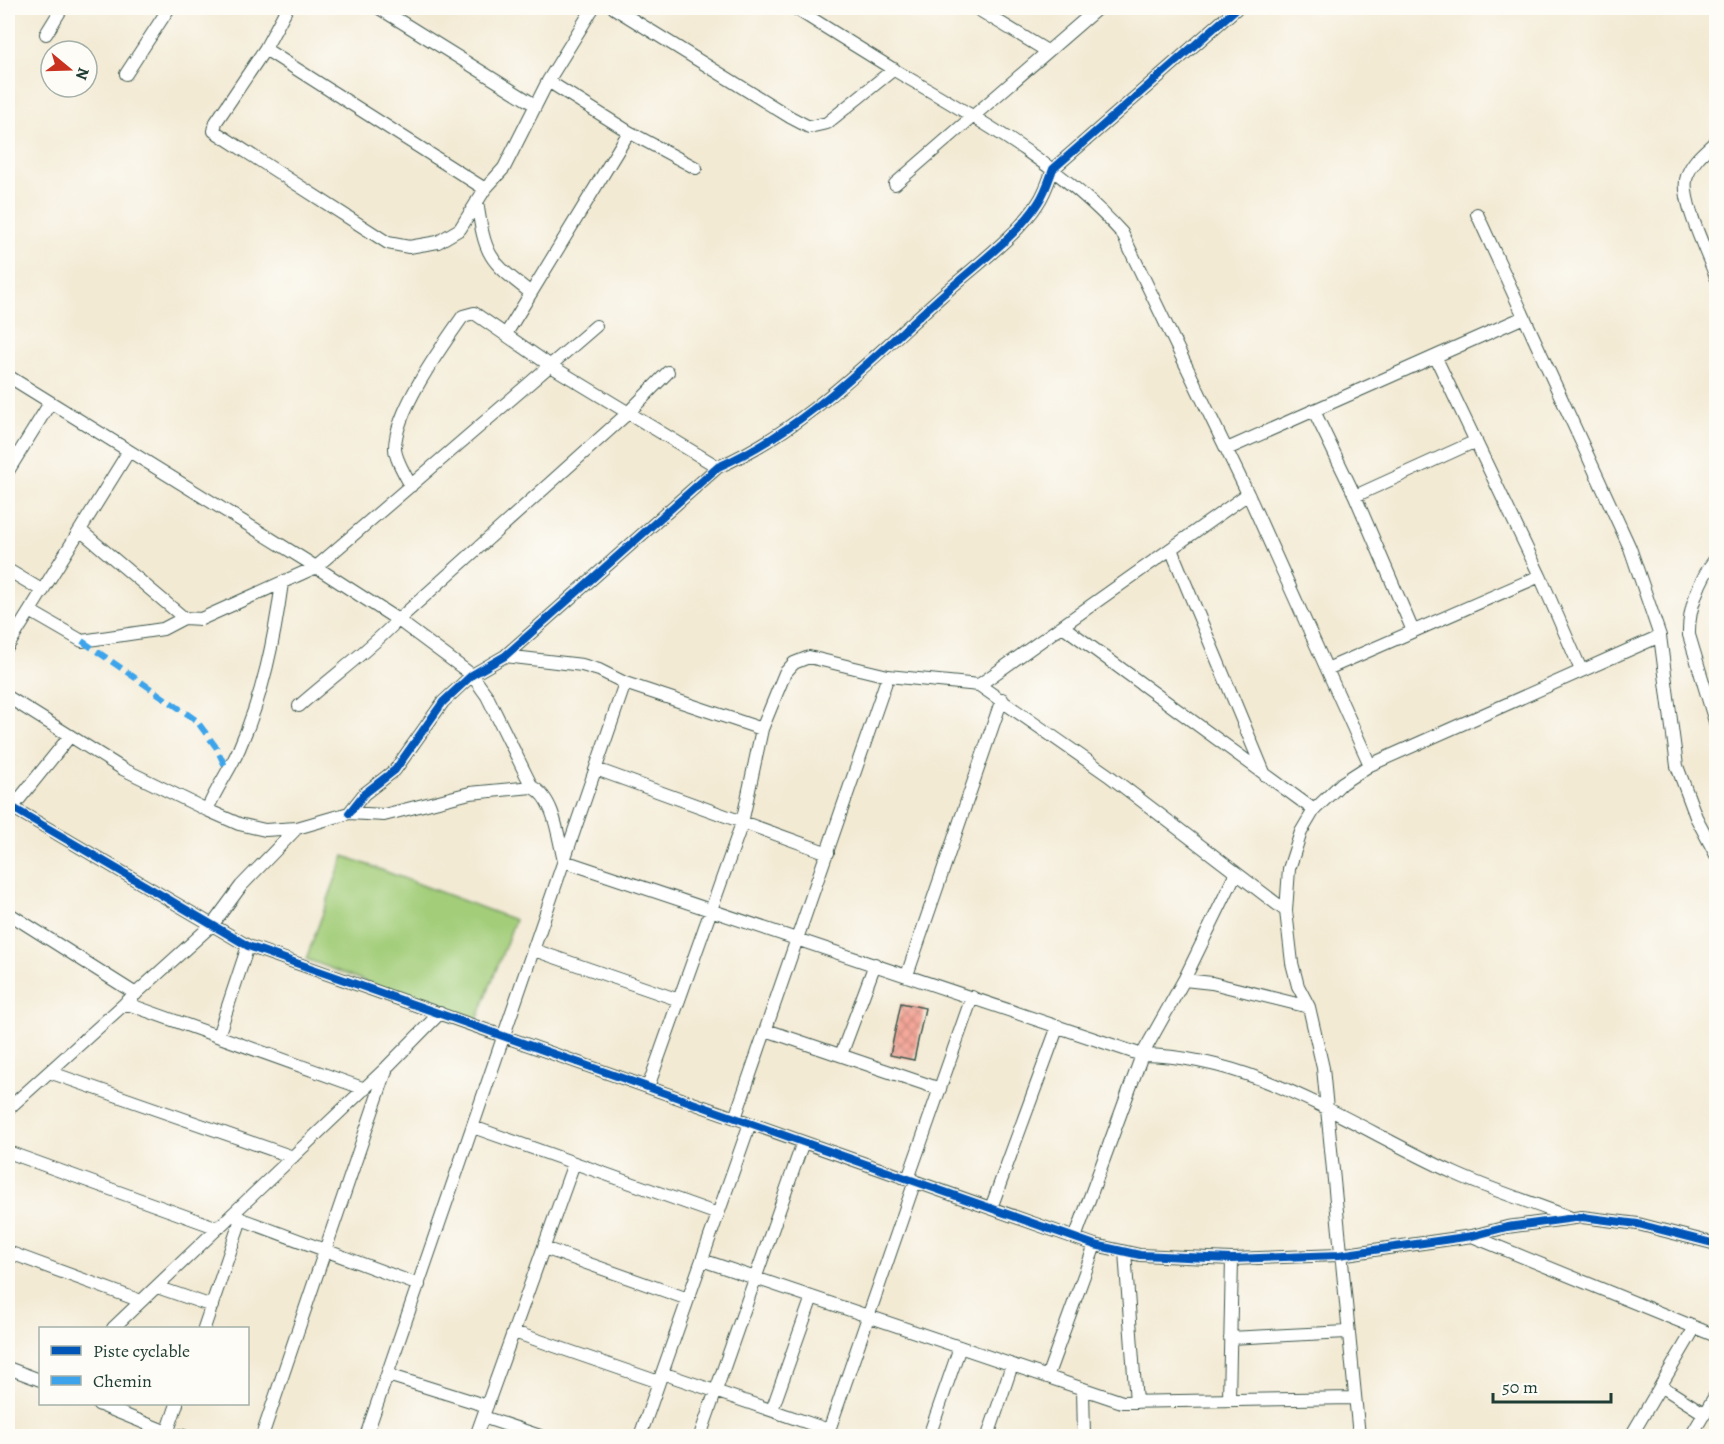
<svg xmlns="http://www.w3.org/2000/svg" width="1724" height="1444" font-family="Alegreya,serif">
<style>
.green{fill:#a3cd79;stroke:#618556;stroke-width:1.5}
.building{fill:url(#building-cross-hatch)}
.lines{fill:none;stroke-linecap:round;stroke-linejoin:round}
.street-casing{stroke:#3f574c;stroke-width:14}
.street{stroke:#fff;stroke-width:12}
.quiet{stroke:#3da4eb;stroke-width:6;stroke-dasharray:12 6;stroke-linecap:butt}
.cycleway-casing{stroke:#fdfcf7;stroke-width:11}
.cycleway{stroke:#0057b8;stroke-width:8}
</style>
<defs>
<pattern id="building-cross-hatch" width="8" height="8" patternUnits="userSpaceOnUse" patternTransform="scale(1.5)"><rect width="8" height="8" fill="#f4a496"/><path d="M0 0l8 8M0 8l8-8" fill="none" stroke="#c5877b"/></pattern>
</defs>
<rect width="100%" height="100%" fill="#fdfcf7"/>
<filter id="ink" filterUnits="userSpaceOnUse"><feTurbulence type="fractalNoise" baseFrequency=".0167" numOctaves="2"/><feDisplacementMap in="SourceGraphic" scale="12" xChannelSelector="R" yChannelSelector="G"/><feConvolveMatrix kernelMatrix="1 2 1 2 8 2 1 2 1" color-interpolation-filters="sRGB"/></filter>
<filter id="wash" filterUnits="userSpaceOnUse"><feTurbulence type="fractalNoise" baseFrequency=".008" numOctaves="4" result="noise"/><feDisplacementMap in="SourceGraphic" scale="24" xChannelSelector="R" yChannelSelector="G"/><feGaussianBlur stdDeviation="1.35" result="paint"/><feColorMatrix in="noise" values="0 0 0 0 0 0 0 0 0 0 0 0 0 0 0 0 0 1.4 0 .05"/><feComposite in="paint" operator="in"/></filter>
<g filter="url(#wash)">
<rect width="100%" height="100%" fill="#f3ead4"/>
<path class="green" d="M344 856 515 920 476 1023 306 959Z"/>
<g id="blocks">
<path class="building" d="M901 1003 925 1008 914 1060 890 1055Z"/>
</g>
</g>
<g filter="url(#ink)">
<use href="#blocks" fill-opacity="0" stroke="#3f574c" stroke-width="1.5"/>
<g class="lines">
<g class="street-casing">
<path id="street" d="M287 8 265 49 216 122 214 131 388 243 409 247 438 242 460 229 485 189 504 168 548 81 593 8
M379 8 535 105
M614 8 790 117 809 127 827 123 894 69
M795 8C828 29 862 50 896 71 976 118 1059 163 1122 233L1248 494 1370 765
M976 8 1047 51
M46 34 62 8
M265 49 485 189
M126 74 169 8
M548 81 629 132 696 168
M1716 141C1704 152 1693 160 1687 176 1679 197 1708 255 1716 277
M895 184 1098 8
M477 201C485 256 488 260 531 293
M1477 214 1630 548 1660 636 1677 766 1696 817 1716 855
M506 334 629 132
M1436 358 1540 576 1581 670
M8 376 305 560 398 620 472 675 487 696 532 787
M1314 411 1355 496 1413 631
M1227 449 1524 317
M8 471 50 403
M411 486C406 476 395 459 395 448 395 411 442 346 463 316L474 313 551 366 718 467
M1355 496 1476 441
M80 530 184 618 201 619 316 567 596 326
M1171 549 1265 775
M1716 558C1700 578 1688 609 1689 635L1716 725
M8 570 43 591
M30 611 82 641 163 629 184 618
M1064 627 1314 810
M8 646 129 451
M505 656 582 665 599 670 625 683 762 729
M1327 669 1540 576
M979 685 1248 494
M8 697 123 769 207 810 239 824 265 830 297 828 349 813 384 815 470 793 532 787C555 798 558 838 564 861L1142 1055C1257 1056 1353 1127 1454 1173 1491 1190 1531 1202 1569 1217
M299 706C332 677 368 651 398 620L628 413 668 372
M596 769 828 853
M8 805 248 946 1095 1245 1140 1255 1232 1259 1339 1255 1472 1236 1507 1227 1582 1217 1638 1224 1716 1244
M12 808 70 736
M207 810C216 788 230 770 239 749 263 695 274 641 282 583
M349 813 364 794 395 770 443 702 472 675 505 656 718 467C806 429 875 355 946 292 974 267 1019 234 1038 203 1045 193 1049 180 1053 169L1237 8
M8 913 136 994
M534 950 679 1000
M907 975 1002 699
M1184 980 1235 875
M125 1003 365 1089
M766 1030 940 1089
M218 1036 248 946
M841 1055 875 964
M49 1072 293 1157
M648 1087 742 823 762 729 785 673 794 663 809 657 888 676 979 685 1108 775 1286 911
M8 1109 213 924 241 886 297 828
M735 1118 888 676
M473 1127 718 1214
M8 1152 218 1228
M908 1179 972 997
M991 1208 1058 1026
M235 1212 241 1219 419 1285
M1472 1236 1716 1336
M1075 1238 1142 1055 1184 980 1212 983 1309 1007
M544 1248 688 1299
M8 1252 141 1301
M1125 1252 1136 1402
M702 1260 1122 1402 1354 1398
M157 1287 212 1306
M113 1328 387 1067 440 1013
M204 1328 241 1219
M514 1332 659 1382
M1230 1338 1347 1332
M8 1368 40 1380
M662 1373 829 1430
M388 1375 487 1406
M1047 1377 1095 1245
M1661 1386 1705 1414
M1083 1389 1084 1436
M1229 1400 1232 1259
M98 1404 167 1432 184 1436
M772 1410 812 1297
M483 1417 540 1436
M166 1436 177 1404
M262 1436 386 1071
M366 1436 625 683
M476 1436 574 1163
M640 1436 750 1123
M700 1436 803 1142
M827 1436 915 1181
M929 1436 960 1347
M988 1436 1012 1365
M1359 1436 1323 1068 1309 1007 1298 986 1292 963 1286 911 1289 869 1301 832 1314 810 1342 783 1370 765 1660 636
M1631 1436 1694 1329
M1691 1436 1716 1394"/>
</g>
<use href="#street" class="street"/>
<path class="quiet" d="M82 641 196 720 216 747 227 770"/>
<g class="cycleway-casing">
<path id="cycleway" d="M8 805 248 946 1095 1245 1140 1255 1232 1259 1339 1255 1472 1236 1507 1227 1582 1217 1638 1224 1716 1244
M349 813 364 794 395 770 443 702 472 675 505 656 718 467C806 429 875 355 946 292 974 267 1019 234 1038 203 1045 193 1049 180 1053 169L1237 8"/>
</g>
<use href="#cycleway" class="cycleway"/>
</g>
</g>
<rect width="1724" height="1444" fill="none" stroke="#fdfcf7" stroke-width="30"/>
<rect x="39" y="1327" width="210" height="78" fill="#fdfcf7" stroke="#a4b0a9" stroke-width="1.5"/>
<rect x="51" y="1346" width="30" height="9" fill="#0057b8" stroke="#a4b0a9" stroke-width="1.5"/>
<text x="93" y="1357" font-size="18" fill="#1f3d34">Piste cyclable</text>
<rect x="51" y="1376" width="30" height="9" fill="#3da4eb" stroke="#a4b0a9" stroke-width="1.5"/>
<text x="93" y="1387" font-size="18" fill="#1f3d34">Chemin</text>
<g transform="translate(69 69) rotate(109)"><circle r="28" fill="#fdfcf7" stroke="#a4b0a9" stroke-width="1.5"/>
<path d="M0-4.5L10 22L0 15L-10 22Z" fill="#c8321e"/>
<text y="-9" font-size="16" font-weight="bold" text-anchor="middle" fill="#1f3d34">N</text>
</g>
<path d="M1493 1393v9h118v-9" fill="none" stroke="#1f3d34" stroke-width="3"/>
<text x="1502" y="1393" font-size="18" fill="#1f3d34" stroke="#fdfcf7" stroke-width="4.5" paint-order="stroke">50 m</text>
</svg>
